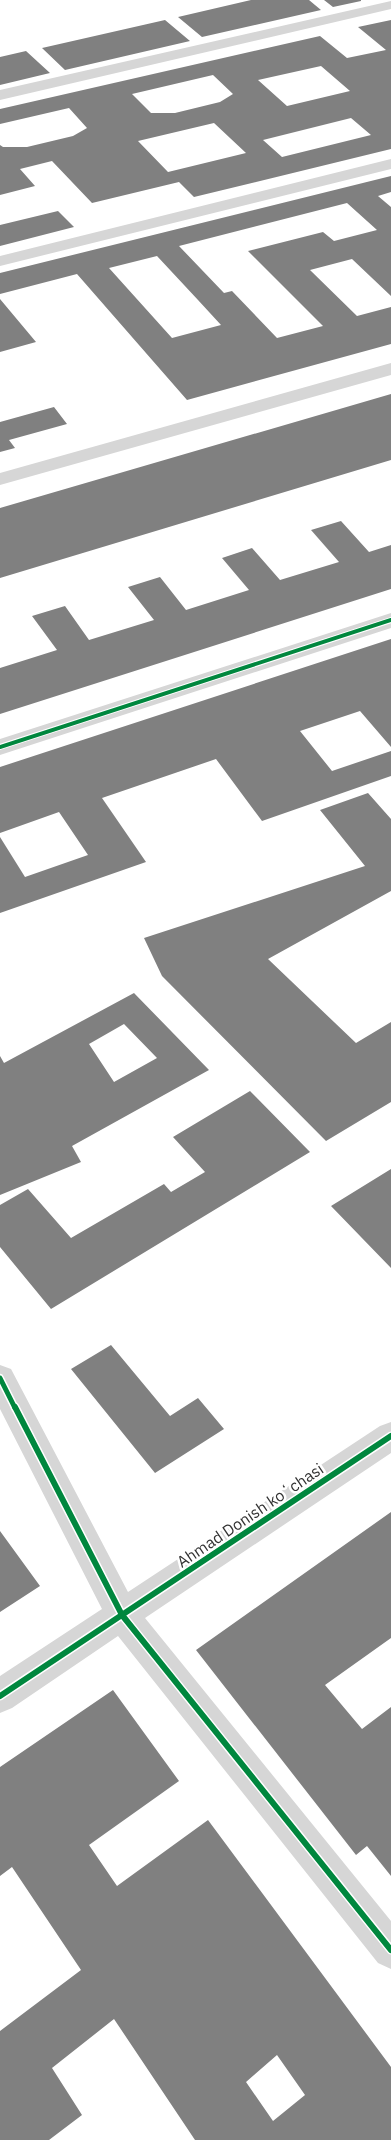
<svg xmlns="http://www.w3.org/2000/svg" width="391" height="2140" font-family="'IBM Plex Sans',sans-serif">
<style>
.building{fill:#808080;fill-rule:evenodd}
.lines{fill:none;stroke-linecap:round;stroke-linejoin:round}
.lane{fill:#d6d6d6;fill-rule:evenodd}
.street{fill:#d6d6d6;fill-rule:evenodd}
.cycleway-far2-casing{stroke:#fff;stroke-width:6}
.cycleway-far1-casing{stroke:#fff;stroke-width:8}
.cycleway-casing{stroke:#fff;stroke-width:9}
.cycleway-far2{stroke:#00873e;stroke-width:4}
.cycleway-far1{stroke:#00873e;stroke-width:5}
.cycleway{stroke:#00873e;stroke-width:6}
.labels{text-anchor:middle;stroke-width:5;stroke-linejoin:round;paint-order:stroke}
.street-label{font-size:16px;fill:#323232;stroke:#fff}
</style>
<rect width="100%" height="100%" fill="#fff"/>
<path class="building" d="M251 0H309L321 10 202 37 178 17Z
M324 0H361V1L333 7Z
M165 20 190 41 65 70 42 48Z
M391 20V149L194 197 179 182 92 203 52 161 20 169 35 186 0 195V145L3 147H27L73 136 87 128 69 108 0 124V109L320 36 347 58 386 50 358 27ZM321 66 350 91 287 106 258 80ZM213 75 233 94 220 102 175 113H151L132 94ZM351 118 371 135 282 157 263 140ZM214 123 246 153 168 172 138 141Z
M26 51 50 73 0 85V57Z
M391 176V192L378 196 391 207V296L352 259 310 270 357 316 391 307V344L187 400 77 274 0 294V273ZM347 203 377 230 334 241 323 232 248 251 323 326 277 338 232 291 224 293 179 246ZM157 256 198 300 221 325 172 338 109 268Z
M58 211 74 227 0 246V225Z
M0 299 36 342 0 352Z
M391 394V460L0 578V508Z
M54 407 67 424 9 440 15 448 0 452V422Z
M341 521 369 552 391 545V589L0 714V668L57 650 32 616 65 606 89 640 154 620 128 587 160 577 186 610 249 590 222 558 252 548 280 580 339 562 311 530Z
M391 639V747L360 711 300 731 332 771 391 751V776L262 821 216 759 102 798 146 862 0 913V837L25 877 88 855 59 812 0 833V767Z
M368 793 391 819V891L268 959 356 1043 391 1022V1102L326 1141 162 976 144 938 365 866 320 810Z
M134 993 209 1070 72 1146 81 1162 0 1195V1056L4 1063ZM124 1024 157 1058 114 1082 89 1044Z
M250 1091 310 1152 51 1309 0 1247V1205L28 1189 71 1238 164 1184 171 1192 205 1172 173 1137Z
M391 1169V1268L331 1206Z
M111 1345 170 1416 198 1398 224 1429 155 1473 71 1369Z
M391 1512V1638L325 1685 362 1729 391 1707V1876L367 1846 356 1855 196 1650Z
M0 1531 40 1586 0 1612Z
M113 1690 179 1781 89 1845 117 1886 208 1820 391 2067V2140H195L114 2019 52 2068 82 2115 49 2140H0V2031L81 1970 12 1867 0 1876V1767ZM277 2055 305 2095 273 2121 246 2082Z"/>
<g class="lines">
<path class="lane" d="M391 1V9L0 100V90Z
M391 159V169L0 266V256Z
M391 363V375L0 485V473Z"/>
<path class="street" d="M391 613V628L0 755V739Z
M0 1365 11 1369 128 1592 380 1426 391 1422V1453L145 1618 391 1921V1969L378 1963 118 1636 12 1708 0 1713V1676L102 1609 0 1409Z"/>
<g class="cycleway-far2-casing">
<path id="cycleway-far2" d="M0 747 391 620"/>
</g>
<g class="cycleway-far1-casing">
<path id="cycleway-far1" d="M0 1378 15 1408"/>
</g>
<g class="cycleway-casing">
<path id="cycleway" d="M15 1407 122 1615 391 1950
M0 1696 391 1436"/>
</g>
<use href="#cycleway-far2" class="cycleway-far2"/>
<use href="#cycleway-far1" class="cycleway-far1"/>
<use href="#cycleway" class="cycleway"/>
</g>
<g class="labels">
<g class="street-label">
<text transform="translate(250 1515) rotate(-34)" y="6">Ahmad Donish koʻchasi</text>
</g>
</g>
</svg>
